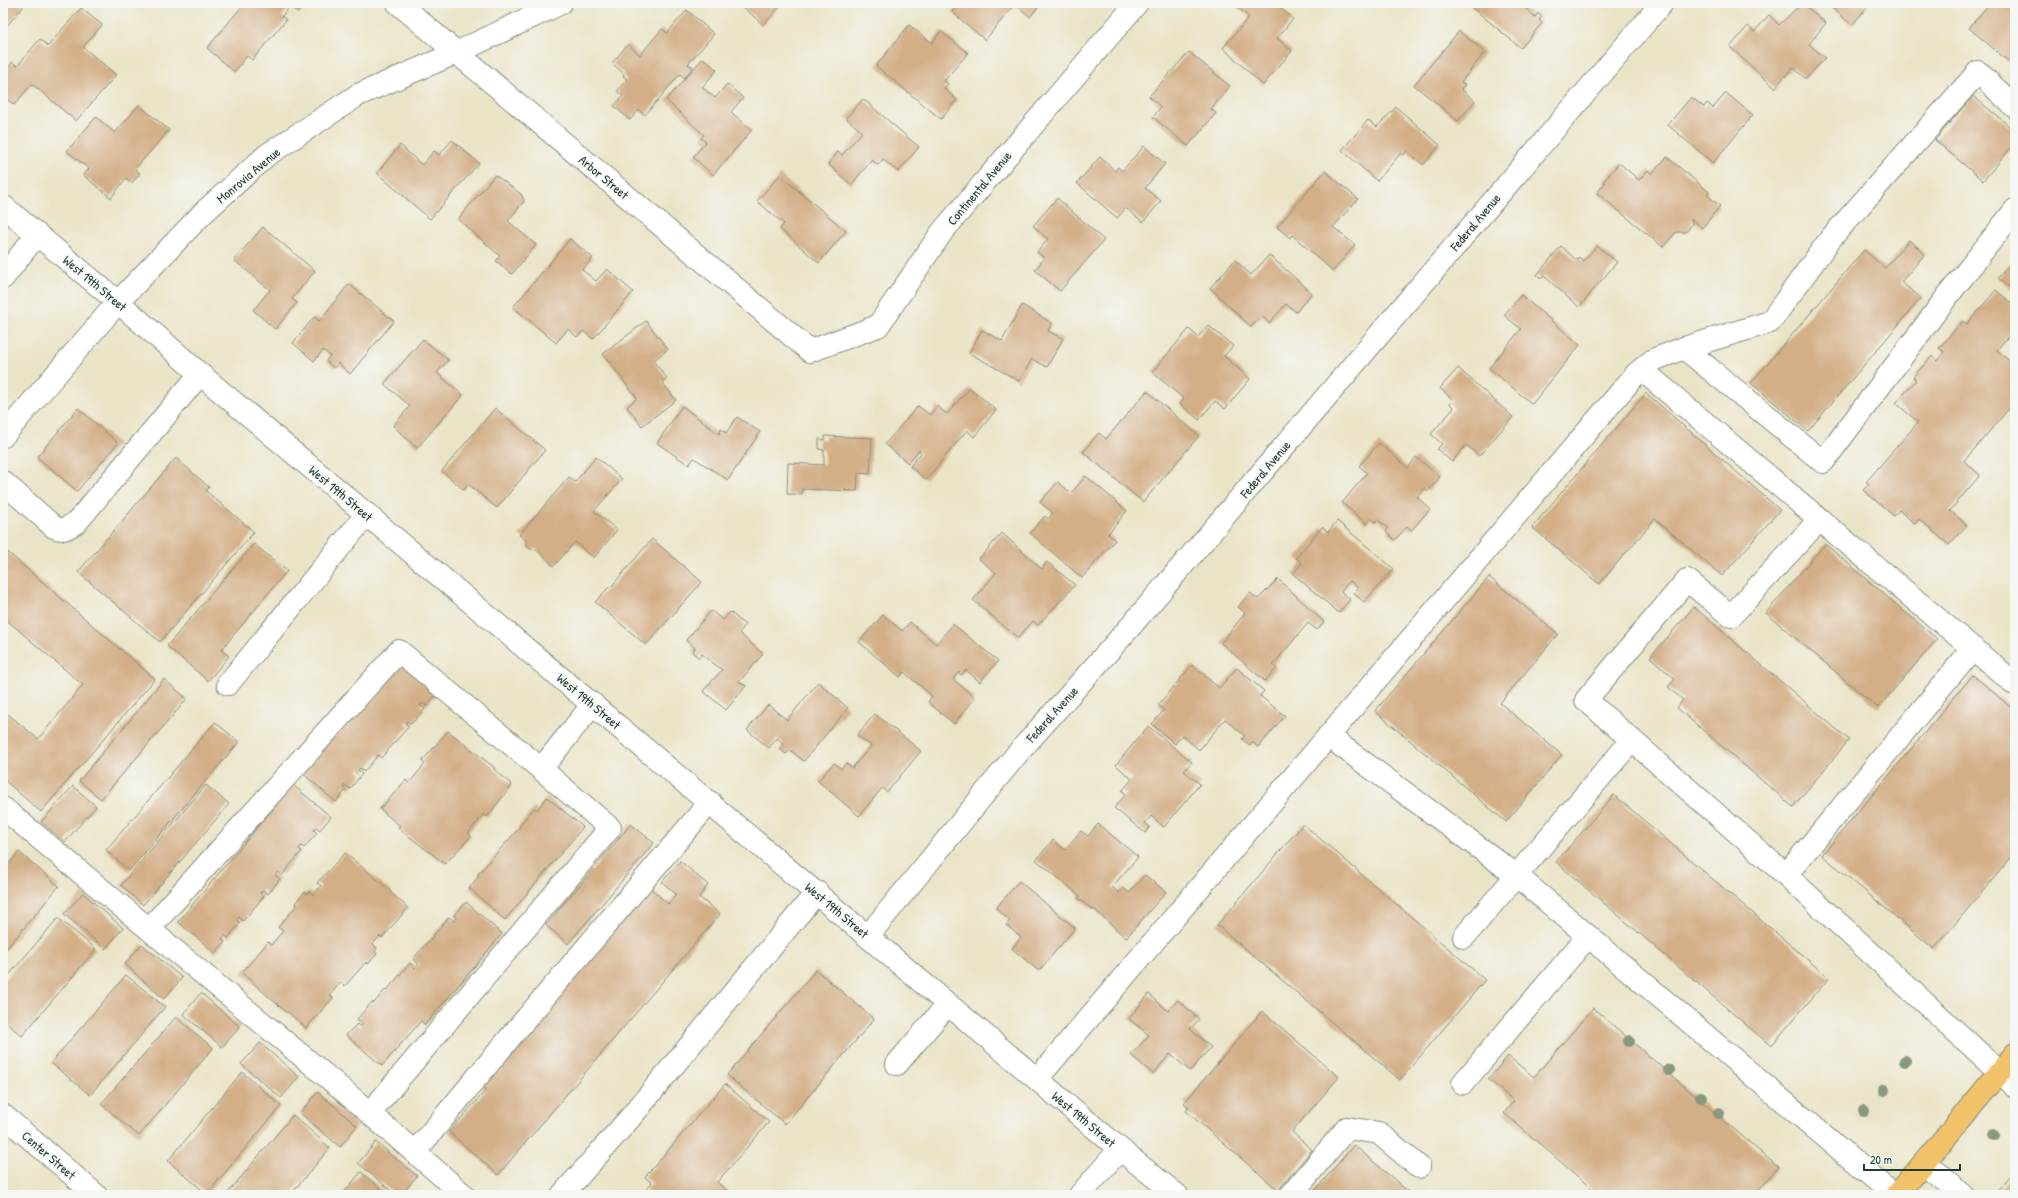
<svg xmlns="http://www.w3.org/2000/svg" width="2018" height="1198" font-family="'Patrick Hand',sans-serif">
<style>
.building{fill:#d3af87}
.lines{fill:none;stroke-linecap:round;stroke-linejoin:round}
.minor-casing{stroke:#84907e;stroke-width:24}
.major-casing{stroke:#84907e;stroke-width:24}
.minor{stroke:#fff;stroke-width:22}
.major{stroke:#f2c26a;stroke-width:22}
.tree{fill:#889980}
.labels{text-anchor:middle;stroke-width:3;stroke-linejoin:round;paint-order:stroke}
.street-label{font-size:13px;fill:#1f3d34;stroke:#f6f6f2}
</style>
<rect width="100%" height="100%" fill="#f6f6f2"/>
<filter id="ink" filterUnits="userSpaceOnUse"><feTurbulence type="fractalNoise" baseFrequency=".025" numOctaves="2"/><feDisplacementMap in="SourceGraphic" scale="8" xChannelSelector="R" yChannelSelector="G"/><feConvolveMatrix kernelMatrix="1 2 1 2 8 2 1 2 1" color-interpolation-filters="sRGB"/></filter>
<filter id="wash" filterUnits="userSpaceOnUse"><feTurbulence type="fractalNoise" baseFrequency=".012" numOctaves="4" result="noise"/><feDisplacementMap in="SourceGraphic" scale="16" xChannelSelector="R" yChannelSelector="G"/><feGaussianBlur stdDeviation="0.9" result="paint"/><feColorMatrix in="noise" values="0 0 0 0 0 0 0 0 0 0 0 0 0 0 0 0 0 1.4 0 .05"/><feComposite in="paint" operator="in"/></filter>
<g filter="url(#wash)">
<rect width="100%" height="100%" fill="#eae4c7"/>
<g id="blocks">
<path class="building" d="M3 3H19L23 7 3 30Z
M245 3H307L298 13 290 6 282 16 286 20 252 60 247 56 234 72 207 48Z
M739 3H783L763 25Z
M959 3H1041L1030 17 1015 4 985 40 952 12Z
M1232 3H1275L1293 19 1277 38 1292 51 1263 85 1223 48 1249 17Z
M1471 3H1524L1522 5 1535 17 1538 13 1542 17 1539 20 1542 23 1521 48 1469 5Z
M1802 3 1826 23 1809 44 1825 58 1806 79 1793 67 1775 88 1730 47 1748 26 1754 32 1769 15 1779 25Z
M1826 3H1864L1868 6 1852 25Z
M1990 3H2008L2015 9V67L1969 28Z
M81 8 102 25 83 47 116 75 76 121 32 84 14 105 3 96V73L13 62 17 66 40 39 48 46Z
M687 10 714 34 688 64 693 67 684 78 680 74 645 115 639 110 630 120 614 106 623 96 617 91 627 79 623 76 624 74 612 63 628 44 640 55 662 29 667 33Z
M909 25 932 43 941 31 968 53 944 81 948 84 944 88 957 100 941 119 876 66Z
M1459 31 1485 52 1461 82 1465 84 1461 89 1475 101 1458 121 1414 85Z
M1189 52 1230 86 1211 109 1216 113 1188 146 1153 117 1161 107 1149 96Z
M703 58 717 70 702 87 715 98 727 84 743 98 731 112 752 130 713 175 693 157 706 142 701 138 704 135 666 100Z
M1726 93 1753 115 1713 163 1668 125 1691 97 1704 107 1707 103 1713 108Z
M1973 96 2015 131V143L1983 181 1935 140Z
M863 99 919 147 898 172 883 159 878 165 872 160 851 185 828 164 838 152 842 155 862 132 846 118Z
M139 105 169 130 135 169 140 173 132 183 126 178 111 198 83 175 89 169 67 151 96 117 115 133Z
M1396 107 1440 145 1423 165 1407 151 1403 156 1401 153 1377 181 1342 150 1368 120 1377 127Z
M452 140 479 163 430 219 377 173 400 145 422 165 434 151 439 155Z
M1144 146 1165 164 1145 188 1161 201 1143 222 1126 208 1117 218 1077 183 1100 157 1115 171 1118 167 1122 171Z
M1667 157 1709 192 1707 195 1720 206 1702 228 1691 219 1692 224 1686 232H1676L1663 247 1597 193 1605 183 1603 182 1619 163 1639 180 1648 170 1652 174Z
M1325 171 1358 199 1333 227 1355 245 1333 271 1292 235 1290 238 1277 227Z
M495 175 521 194 524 201 508 221 536 245 512 274 496 261 500 256 458 219Z
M780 175 846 231 819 263 780 229 784 224 757 201Z
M1057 198 1104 240 1060 291 1035 270 1044 258 1037 252 1048 239 1033 226Z
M263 227 315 271 292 299 297 303 275 329 253 310 270 290 234 260Z
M570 239 593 258 582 270 596 281 607 269 633 292 593 339 583 331 577 337 568 329 556 343 513 307Z
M1909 240 1925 254 1901 282 1921 298 1808 431 1751 383 1864 250 1885 268Z
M1561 246 1576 260 1579 257 1583 261 1597 246 1617 262 1579 307 1544 276 1541 279 1537 275Z
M1269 255 1312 293 1296 312 1286 304 1269 323 1262 316 1251 327 1210 288 1235 260 1251 275Z
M2015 258V292L1998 278Z
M349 284 394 321 350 374 338 363 334 368 326 361 330 356 323 350 314 361 293 343 314 317 319 321Z
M1996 290 2013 304 2015 303V328L1997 350 2015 366V406L2013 404 1964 461 1980 475 1950 511 1967 525 1949 545 1919 519 1915 524 1899 510 1894 516 1863 490 1869 484 1866 482 1918 422 1896 403 1916 380 1913 377 1932 356 1937 361 1944 352 1939 348 1963 321 1967 324Z
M1521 295 1580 345 1532 404 1489 368 1521 329 1504 315Z
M1022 305 1052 323 1048 331 1063 339 1047 367 1032 359 1019 381 969 353 982 330 1002 341Z
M646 321 668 349 653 361 667 378 662 382 676 400 642 426 627 407 637 398 603 354Z
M1208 325 1233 346 1224 356 1250 379 1225 409 1215 401 1199 420 1180 404 1184 399 1152 372 1189 329 1198 337Z
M423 339 448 360 437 373 463 395 417 448 393 426 410 406 384 384Z
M1458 368 1513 417 1479 456 1466 445 1452 462 1437 449 1442 444 1431 434 1454 408 1450 404 1453 400 1440 388Z
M970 388 996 410 974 437 967 430 926 480 910 466 921 453 919 450 908 463 885 444 918 406 930 415 937 406 947 414Z
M1147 391 1199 436 1143 502 1083 452 1099 433 1106 439Z
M1646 393 1780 510 1722 576 1655 519 1599 584 1532 527Z
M682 406 719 434 721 429 726 433 737 417 760 432 728 480 694 458 689 465 657 443Z
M78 408 118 443 77 491 37 457Z
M495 408 545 450 497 508 468 484 464 490 442 471Z
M825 436 872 438 870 474 858 473 857 491 802 489V494H787L788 463 824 465V450L819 449V439L825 440Z
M1379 443 1408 468 1416 457 1440 477 1428 491 1425 488 1417 497 1430 509 1411 531 1407 527 1395 540 1386 532 1388 528 1378 520 1375 522 1371 518 1367 524 1342 503 1367 473 1359 466Z
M596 457 622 479 594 511 617 530 594 558 575 542 554 566 536 549 532 550 527 547V541L519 535 569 477 575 482Z
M176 458 209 487 206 491 254 532 160 642 78 572Z
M1086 476 1127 511 1108 534 1115 540 1082 578 1030 533 1045 516 1048 519 1053 513 1040 502 1058 482 1071 493Z
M1337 521 1394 569 1364 602 1353 593 1358 588 1350 581 1341 592 1350 599 1339 613 1293 574 1302 563 1296 558 1322 527 1328 532Z
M1002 533 1042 569 1047 562 1075 585 1038 625 1033 621 1018 638 973 600 996 573 979 559Z
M652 539 702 582 646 645 595 602 610 586 611 587Z
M254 544 287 571 221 650 229 656 208 681 167 646Z
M1825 544 1937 639 1878 708 1766 613Z
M3 548 155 679 41 812 3 779V710L38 739 83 685 3 617Z
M1489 577 1558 634 1500 703 1562 755 1506 822 1375 711Z
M1278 579 1324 622 1317 630 1308 623 1273 665 1277 668 1265 681 1221 643 1245 613 1238 607 1250 593 1258 599Z
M1694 607 1849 740 1793 807 1677 708 1683 700 1668 687 1675 679 1650 657Z
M711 611 723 620 730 612 745 625 739 633 763 654 739 682 746 686 726 710 703 691 722 670 702 654 699 658 692 652 695 648 686 640Z
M883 615 902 631 910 622 936 644 953 624 998 661 980 682 966 670 961 675 959 672 953 679 975 698 954 724 928 702 932 696 904 672 900 677 859 642Z
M401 661 438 693 426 706 423 703 420 705 425 709 411 724 407 721 405 723 409 726 381 758 378 755 364 772 360 768 358 770 362 774 350 789 345 785 343 787 346 790 336 802 300 771Z
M1192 665 1219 688 1237 668 1264 691 1260 696 1285 716 1258 747 1252 742 1250 745 1242 739 1245 736 1225 719 1199 750 1182 735 1175 744 1152 724 1164 710 1158 705Z
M1973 675 2015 711V853L1934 949 1822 855Z
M164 679 187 699 101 799 79 781Z
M818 682 848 708 804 761 790 750 786 754 780 749 784 744 777 738 769 748 747 730 768 705 787 720Z
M875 714 921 751 887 792 882 788 859 816 818 781 834 763 841 769 846 763 852 768 871 746 857 735Z
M215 722 239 742 129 871 106 850Z
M1148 726 1192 762 1184 771 1200 784 1164 827 1151 816 1145 823 1150 827 1145 833 1114 808 1126 794 1122 791 1132 779 1116 765Z
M448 731 495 768 494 769 512 785 487 817 484 814 468 833 471 836 445 864 398 828 400 826 380 809 406 780 409 783 425 764 422 761Z
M206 785 229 804 143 905 121 885Z
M293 785 331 817 320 830 316 827 314 830 317 833 304 848 301 846 299 849 302 851 282 875 278 872 275 875 280 879 268 894 263 890 260 893 264 896 243 921 239 917 237 920 240 923 228 938 225 935 222 939 225 942 215 953 178 922Z
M73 786 96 806 65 842 41 822Z
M1614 795 1829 978 1771 1046 1556 862Z
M547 797 583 827 505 920 469 888 479 876 478 874 520 827 519 826 534 808 537 810Z
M631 824 654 843 568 944 546 925Z
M1098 824 1138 857 1112 887 1119 893 1123 888 1129 893 1145 875 1166 892 1126 938 1094 909 1093 910 1078 898 1080 896 1056 876 1036 860 1053 840 1065 850 1081 831 1088 836Z
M1303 824 1485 980 1400 1080 1217 925Z
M19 852 59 886 3 953V871Z
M345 853 391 891 390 892 408 908 382 938 380 936 373 944 377 948 375 952 377 954 368 964 366 962 345 986 341 982 330 995 333 998 306 1028 288 1012 287 1013 242 973 268 942 271 945 283 931 278 927 297 905 295 903 305 892 307 894 309 891 313 895 321 886 317 883Z
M680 861 708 885 699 897 720 914 498 1175 449 1132 486 1090 480 1085 650 888 668 904 676 894 662 882Z
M1019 881 1075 928 1039 971 1012 949 1021 937 1006 925 1010 921 996 908Z
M83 893 123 928 105 949 64 914Z
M466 902 502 934 425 1025 421 1021 382 1066 346 1035 357 1024 360 1027 363 1024 357 1019 372 1002 374 1003 385 990 386 991 410 963 415 968 419 964 413 959 449 917 454 921 457 918 454 916Z
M58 918 96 949 22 1036 3 1020V982Z
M142 944 182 978 164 999 125 964Z
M816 970 874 1019 785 1124 727 1075Z
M126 975 165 1007 90 1095 51 1063Z
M201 993 240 1027 222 1047 183 1014Z
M1149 994 1168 1011 1178 1000 1199 1019 1190 1029 1211 1047 1190 1071 1170 1054 1153 1074 1131 1055 1149 1035 1129 1019Z
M1593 1008 1778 1167 1754 1195H1599L1504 1113 1514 1101 1488 1079 1508 1056 1534 1077Z
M1262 1011 1339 1077 1292 1132 1312 1150 1278 1190 1186 1111 1189 1107 1184 1103Z
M176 1017 213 1048 139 1136 101 1104Z
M260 1043 299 1077 281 1098 241 1064Z
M242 1072 281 1106 207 1194 168 1161Z
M725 1084 769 1122 717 1182 732 1195H652L646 1189 652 1183 645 1177Z
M318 1092 357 1126 340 1147 300 1113Z
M293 1115 330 1148 290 1195H226Z
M376 1142 417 1176 401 1195H396L358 1163Z
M1354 1145 1411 1194 1410 1195H1311Z
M361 1172 388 1195H342Z
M2015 1173V1195H1997L1996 1194Z"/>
</g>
</g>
<g filter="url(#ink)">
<use href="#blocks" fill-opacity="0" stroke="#84907e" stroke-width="1"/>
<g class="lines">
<g class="minor-casing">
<path id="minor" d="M398 3 810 351 878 326 942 232 1137 3
M3 206 118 302 200 374 1127 1155 1177 1195
M3 278 37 234
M1684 348 1823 462 1946 298 2015 210
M1642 370 2015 684
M3 436 118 302 202 214 267 155 358 95 456 53 561 3
M3 482 54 527C64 532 68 527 77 522L200 374
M1820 519 1731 616 1687 580 1586 700 1786 875 2015 1086
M228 684 367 514
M1328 736 1516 875 1894 1195
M541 769 593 704
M3 808 337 1085 464 1195
M1786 875 1973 648
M149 929 399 651 541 769 610 828 370 1113
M868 936 1017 754 1130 627 1662 3
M1464 937 1632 740
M897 1064 948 1004
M1037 1079 1636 374 1653 360 1684 348 1770 322 1831 238 1978 72 2015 107
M1463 1083 1588 936
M3 1115 96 1195
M415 1152 513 1034 710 802
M1924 1163 1962 1195
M562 1195 630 1118 817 892
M1080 1195 1120 1149
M1291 1195 1347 1128 1379 1133 1419 1167"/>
</g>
<g class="major-casing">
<path id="major" d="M1897 1195 2015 1054"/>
</g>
<use href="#minor" class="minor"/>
<use href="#major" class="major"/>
</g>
<g class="tree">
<circle cx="1629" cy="1041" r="6"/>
<circle cx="1905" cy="1061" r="6"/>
<circle cx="1669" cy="1070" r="6"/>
<circle cx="1884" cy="1090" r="6"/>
<circle cx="1701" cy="1097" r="6"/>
<circle cx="1864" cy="1111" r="6"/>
<circle cx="1719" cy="1113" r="6"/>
<circle cx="1994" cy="1136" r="6"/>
</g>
</g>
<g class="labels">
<g class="street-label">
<text transform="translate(248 175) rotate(-40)" y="5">Monrovia Avenue</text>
<text transform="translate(604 177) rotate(40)" y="5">Arbor Street</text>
<text transform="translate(979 188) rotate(-50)" y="5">Continental Avenue</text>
<text transform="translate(1475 222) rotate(-50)" y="5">Federal Avenue</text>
<text transform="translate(95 283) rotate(40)" y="5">West 19th Street</text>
<text transform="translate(1265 469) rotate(-50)" y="5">Federal Avenue</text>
<text transform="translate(341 493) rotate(40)" y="5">West 19th Street</text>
<text transform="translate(589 701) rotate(40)" y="5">West 19th Street</text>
<text transform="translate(1052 714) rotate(-48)" y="5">Federal Avenue</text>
<text transform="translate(837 910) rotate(40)" y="5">West 19th Street</text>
<text transform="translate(1084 1119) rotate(40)" y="5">West 19th Street</text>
<text transform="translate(49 1155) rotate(41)" y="5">Center Street</text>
</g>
</g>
<rect width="2018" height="1198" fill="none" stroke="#f6f6f2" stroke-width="16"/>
<path d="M1864 1164v6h96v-6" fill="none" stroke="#1f3d34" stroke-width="2"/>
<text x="1870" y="1164" font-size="12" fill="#1f3d34" stroke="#f6f6f2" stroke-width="3" paint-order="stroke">20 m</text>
</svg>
